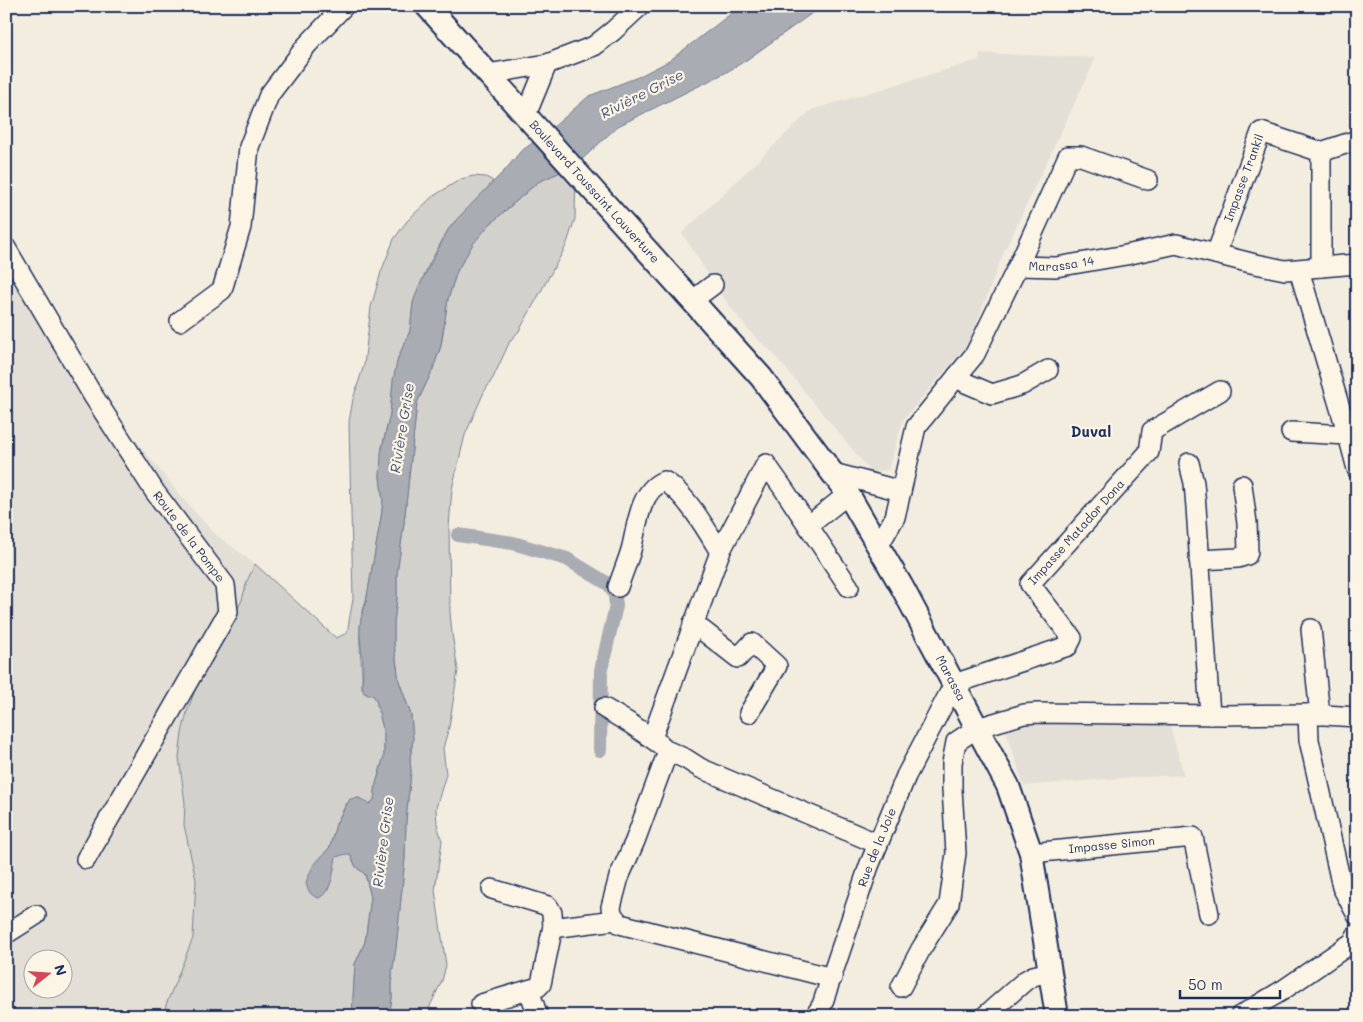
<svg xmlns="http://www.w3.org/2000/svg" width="1363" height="1022" font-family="Mali,sans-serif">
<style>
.built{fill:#e3dfd6;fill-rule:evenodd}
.green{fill:#d3d1cc;stroke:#778095}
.water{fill:#a9acb3;stroke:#707a91}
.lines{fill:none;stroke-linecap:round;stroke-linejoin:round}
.canal{stroke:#a9acb3;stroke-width:14}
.minor-casing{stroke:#1b2f5e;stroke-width:22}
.major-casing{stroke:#1b2f5e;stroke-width:26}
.minor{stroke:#fcf5e5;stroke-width:19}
.major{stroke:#fcf5e5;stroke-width:22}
.labels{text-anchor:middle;stroke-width:4.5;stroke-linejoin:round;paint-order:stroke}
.street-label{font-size:12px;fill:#1b2f5e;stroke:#fcf5e5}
.water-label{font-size:14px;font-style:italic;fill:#465478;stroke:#fcf5e5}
.quarter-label{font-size:15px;font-weight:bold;fill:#1b2f5e;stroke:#fcf5e5}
</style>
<rect width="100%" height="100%" fill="#f3ede0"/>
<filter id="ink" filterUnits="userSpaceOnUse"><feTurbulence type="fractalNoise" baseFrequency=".02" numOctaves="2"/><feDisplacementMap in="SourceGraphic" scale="10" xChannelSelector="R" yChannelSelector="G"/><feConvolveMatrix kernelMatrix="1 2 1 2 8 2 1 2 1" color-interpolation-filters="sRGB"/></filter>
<g filter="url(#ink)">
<path class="built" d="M980 53 1096 58 1003 254 969 343 903 420 888 470 871 472 772 352 749 331 719 292 682 233 811 110 979 60Z
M6 270 73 383 110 405 138 443 184 500 215 534 255 564 247 581 242 600 195 690 187 712 182 733 179 757 185 803 184 825 196 880 193 938 166 1005 164 1016H6ZM32 960H62V990H32Z
M1037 716 1168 718 1184 775 1108 779 1024 786 1004 725Z"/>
<path class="green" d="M576 165 575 219 566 246 519 331 510 341 493 378 484 392 465 435 452 489 449 527 450 612 452 634 458 670 449 727 443 748 446 774 436 808 437 824 442 841 435 890 446 965 442 981 430 1006 428 1016H389L392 998V973L396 948 405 858 406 820 411 771 410 758 413 740 411 715 399 681 394 645V622L397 599V574L404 523 417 403 433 369 441 346 448 299 457 271 473 243 489 225 538 182Z
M473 176 486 177 493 181 481 196 456 220 448 230 428 266 413 303 410 331 398 358 393 385 390 414 382 447 380 477 383 501 381 518 366 602C354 632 363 657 362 688L367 695H373L376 700 384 733V756L376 784 374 801 369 804 359 798 346 804 336 824 330 847 317 862 328 891 336 857 346 853 351 856 356 867 365 874 371 897 365 942 355 964 352 1016H164L166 1005 193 938 196 880 184 825 185 803 179 757 182 733 187 712 195 690 242 600 247 581 255 564 336 638 347 633 353 599 349 422 353 399 364 365 371 307 381 272 394 239 407 221 432 197 461 179Z"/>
<path class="water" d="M741 6H822L745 61 725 73 618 126 576 165 538 182 489 225 473 244 457 271 448 299 441 345 433 369 417 403 404 523 397 574V599L394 622V645L399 681 411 715 413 740 410 758 411 771 406 820 405 858 396 948 392 973V998L389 1016H352L355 964 365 942 371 897 365 874 356 867 351 856 346 854 336 857C333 871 333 890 319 898 311 896 307 891 306 882L313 866 330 847 336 824 350 799 359 798 369 804 374 800 376 784 384 756V733L376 700 373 695 364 693C361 685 363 677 363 669 362 642 355 630 366 602L381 518 383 501 380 477 381 453 390 414 393 380 398 358 410 331 413 303 418 288 448 230 456 220 506 169 520 152 550 130 589 96 638 77 669 61Z"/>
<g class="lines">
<path class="canal" d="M458 535 513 543 567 559 610 585 615 595 616 606 601 670 600 750"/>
<g class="minor-casing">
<g id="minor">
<path d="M488 74 547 64 594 46 613 31 640 6"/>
<path d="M526 115 547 64"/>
<path id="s1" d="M6 248 92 394 155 492 225 585 228 612 86 859"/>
<path id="s2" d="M1216 254 1261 132 1321 152"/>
<path d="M1018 266 1068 156H1081L1148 180"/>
<path d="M1321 267V152L1357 140"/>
<path d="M1299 270 1348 435 1357 469"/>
<path d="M693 300 713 285"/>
<path d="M180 321 222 290 241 227 249 147 269 95 307 45 344 6"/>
<path d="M957 376 966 383 992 394 1022 385 1048 370"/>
<path d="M1291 432 1348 435"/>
<path d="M1189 463 1194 483 1196 507 1210 715"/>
<path d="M833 473 901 491"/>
<path d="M808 526 848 494"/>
<path id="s3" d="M879 545 895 517 916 427 975 354 1018 266 1056 267 1126 255 1176 244 1251 263 1285 270 1357 264"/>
<path d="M1199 560 1238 558 1247 555 1248 551 1247 523 1242 485"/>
<path d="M618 587C622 575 627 563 631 550 637 528 639 490 664 481 685 492 708 532 720 552"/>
<path d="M693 623 738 658 752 643 777 666 749 713"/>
<path d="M1311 629 1320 715"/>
<path d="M604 708 631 724 661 745"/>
<path d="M1308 714 1309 740 1342 887 1357 915"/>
<path d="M652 738 720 552 766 464 783 488 849 587"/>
<path id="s4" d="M1031 853 1193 837 1209 914"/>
<path d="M492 889 548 906 552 913 553 926 560 927 615 920"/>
<path d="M6 934 36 915"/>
<path d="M832 978 620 924 612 914 611 907 619 877 635 841 668 751 686 759 700 768 878 844"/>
<path d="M901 987 921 949 949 904 956 853 952 789V763L956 742 977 728 1024 714 1037 713 1222 715 1308 714 1357 717"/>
<path d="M529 990 538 1016"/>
<path d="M481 1004 538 987 541 984 553 926"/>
<path id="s5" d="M815 1016 822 1005 869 866 895 803 906 776 954 684 1068 646 1072 638 1030 584 1149 452 1152 431 1220 391"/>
<path d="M985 1016 1026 980 1033 976 1050 972"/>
<path d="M1240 1016 1283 990 1353 942 1357 934"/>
</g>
</g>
<g class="major-casing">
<g id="major">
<path id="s6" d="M427 6 761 377 848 494 902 587 1008 786 1031 853 1057 1016"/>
</g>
</g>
<use href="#minor" class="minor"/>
<use href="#major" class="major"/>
</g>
</g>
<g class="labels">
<g class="street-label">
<text dy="4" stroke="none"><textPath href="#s2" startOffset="81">Impasse Trankil</textPath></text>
<text dy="4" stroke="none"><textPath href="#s6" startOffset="250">Boulevard Toussaint Louverture</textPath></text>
<text dy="4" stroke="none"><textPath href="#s3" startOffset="360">Marassa 14</textPath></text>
<text dy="4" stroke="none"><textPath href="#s5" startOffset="628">Impasse Matador Dona</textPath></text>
<text dy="4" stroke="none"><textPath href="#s1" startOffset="342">Route de la Pompe</textPath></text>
<text dy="4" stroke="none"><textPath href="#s6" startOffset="856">Marassa</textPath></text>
<text dy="4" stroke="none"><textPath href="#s4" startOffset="81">Impasse Simon</textPath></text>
<text dy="4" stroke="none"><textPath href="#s5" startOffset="180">Rue de la Joie</textPath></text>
</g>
<g class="water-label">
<text transform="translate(642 94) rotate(-27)" y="5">Rivière Grise</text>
<text transform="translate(402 428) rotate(-81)" y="5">Rivière Grise</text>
<text transform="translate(383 842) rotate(-83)" y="5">Rivière Grise</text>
</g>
<g class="quarter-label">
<text x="1091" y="437">Duval</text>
</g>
</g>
<rect width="1363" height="1022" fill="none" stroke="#fcf5e5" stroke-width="25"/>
<rect x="12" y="12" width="1338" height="997" fill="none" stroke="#1b2f5e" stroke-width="2" filter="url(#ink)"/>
<g transform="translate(48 974) rotate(73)"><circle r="24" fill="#fcf5e5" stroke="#a2a6af"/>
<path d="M0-4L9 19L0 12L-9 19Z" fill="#d1495b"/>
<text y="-8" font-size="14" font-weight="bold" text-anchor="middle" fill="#1b2f5e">N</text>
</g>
<path d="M1180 990v8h100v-8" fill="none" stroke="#1b2f5e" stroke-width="2.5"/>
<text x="1188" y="990" font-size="15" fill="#1b2f5e" stroke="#fcf5e5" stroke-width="4" paint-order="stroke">50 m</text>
</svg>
